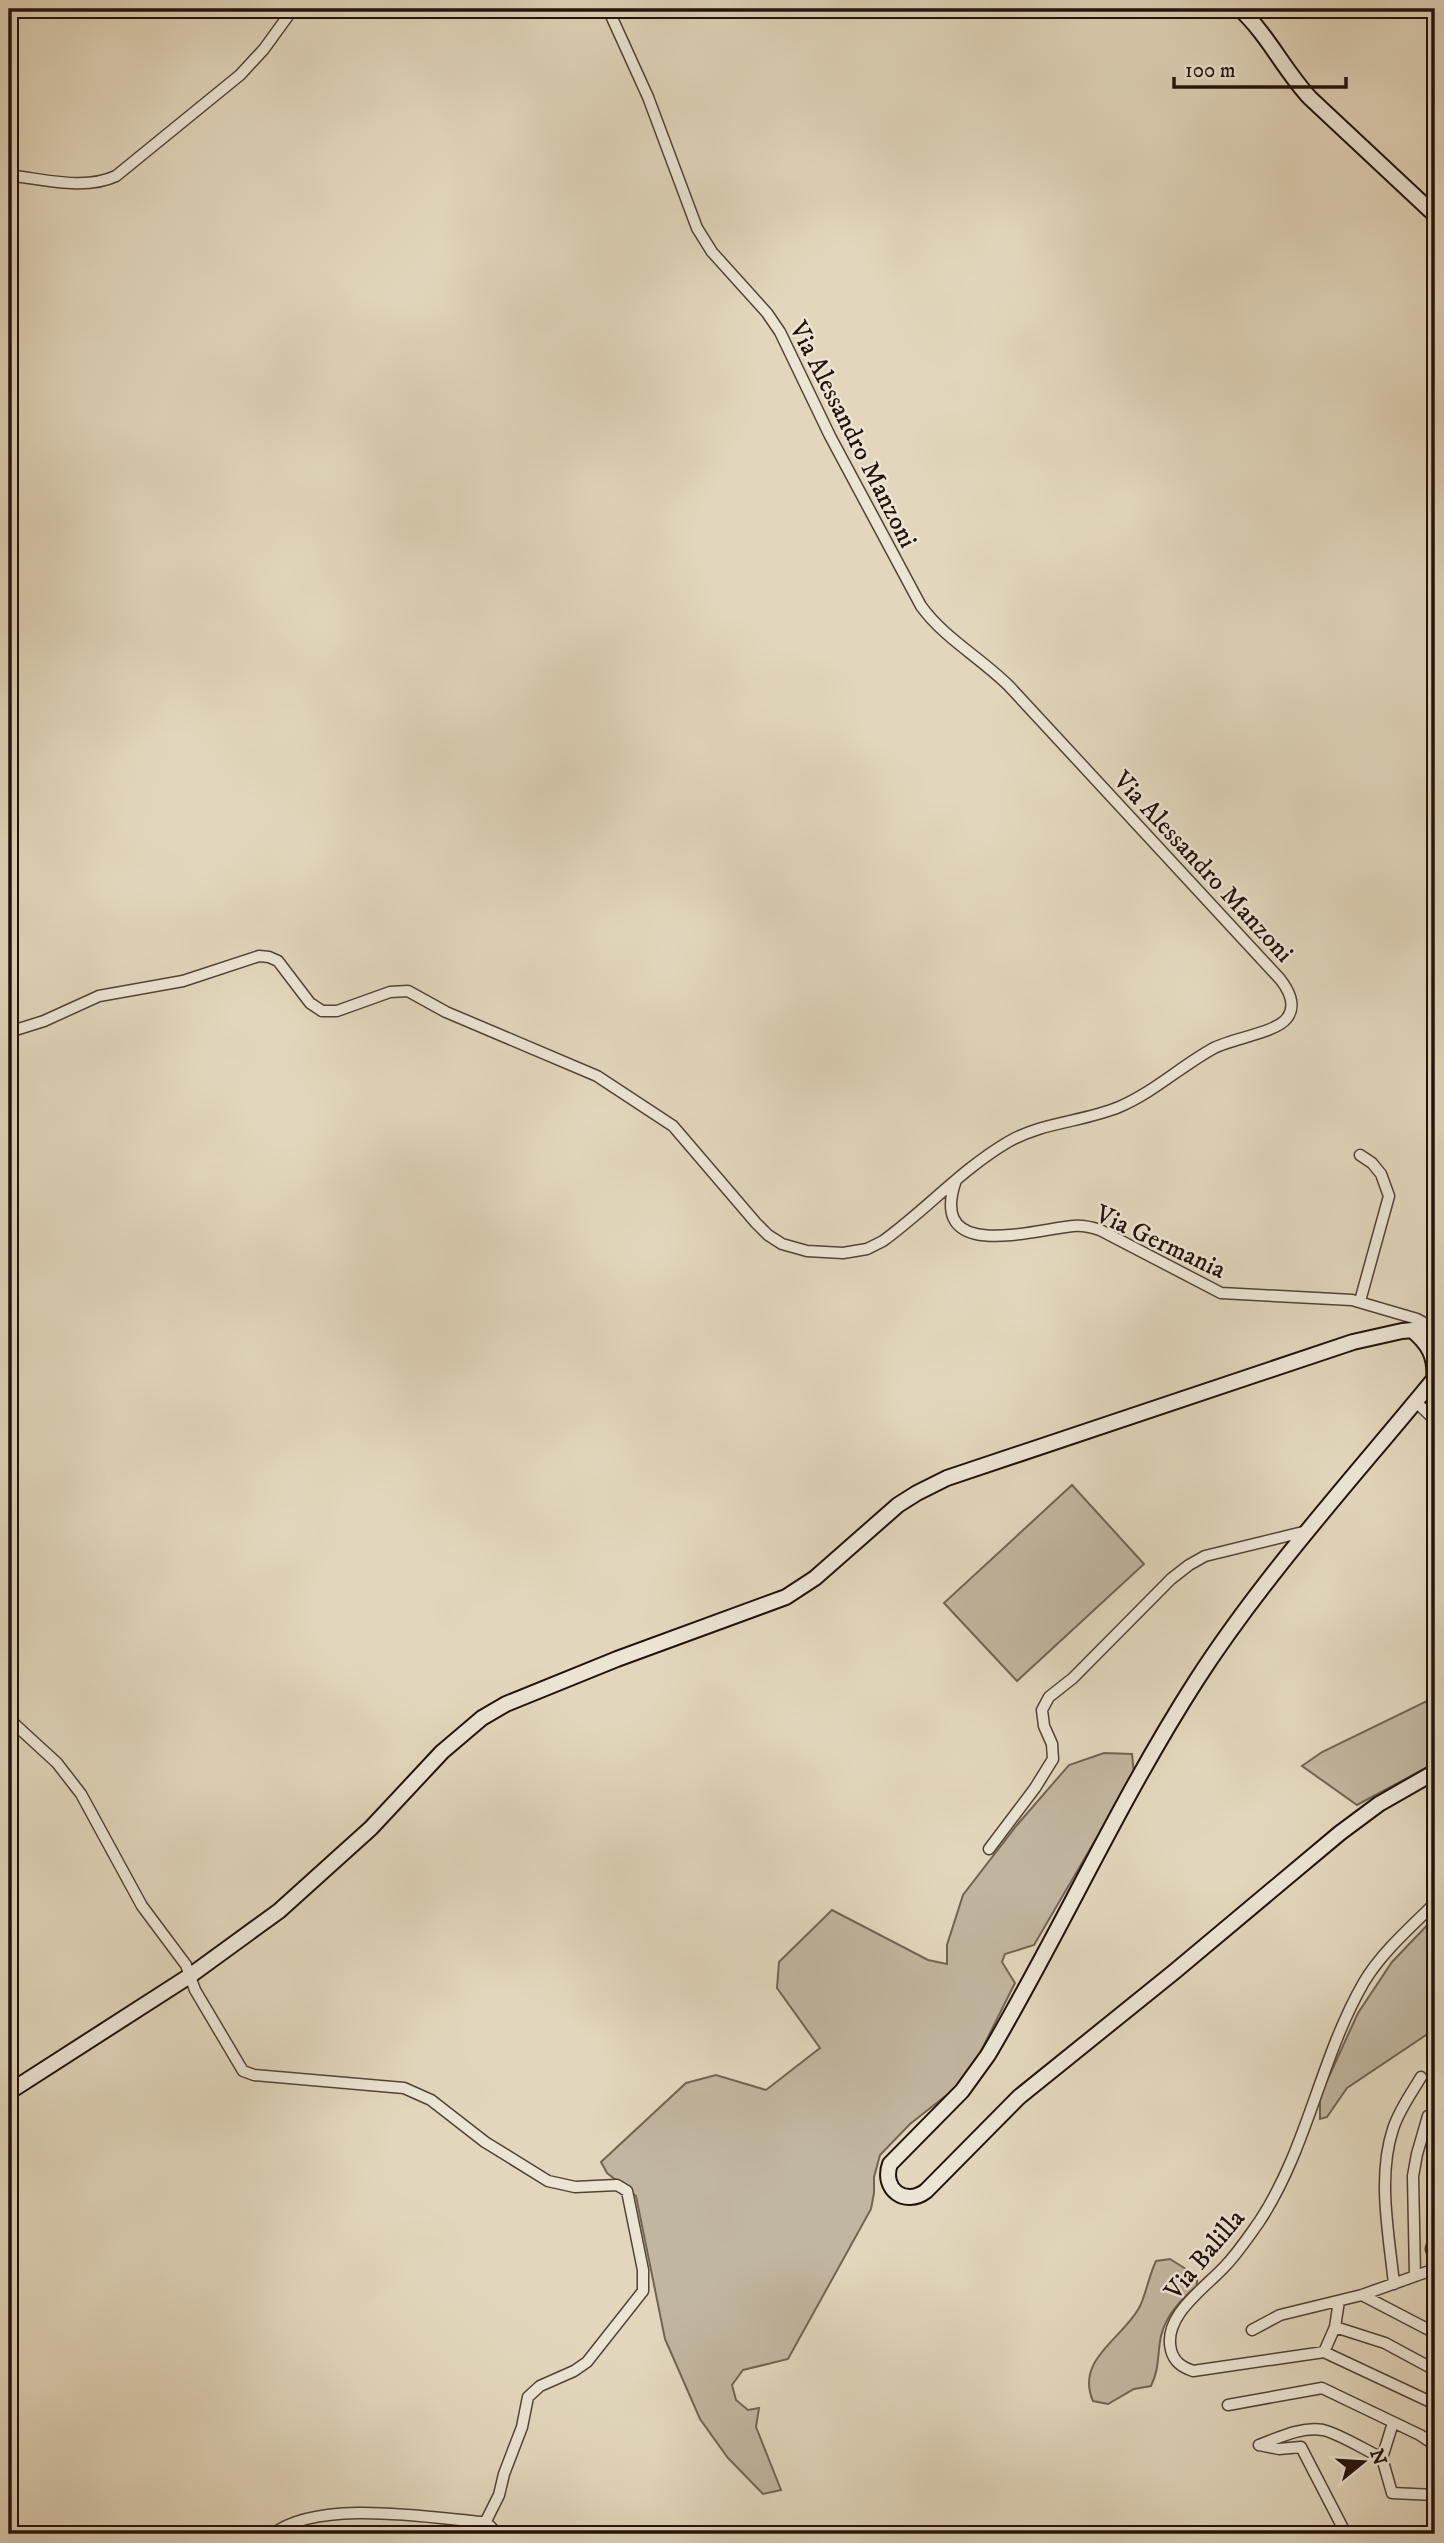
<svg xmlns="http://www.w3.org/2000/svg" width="1444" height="2543" font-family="'IM FELL DW Pica',serif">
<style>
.green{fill:#c1b69f;stroke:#726454;stroke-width:2}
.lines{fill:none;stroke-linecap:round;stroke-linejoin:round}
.street-casing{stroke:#524337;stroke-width:13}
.secondary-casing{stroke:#22120a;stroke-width:18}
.street{stroke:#ece5d4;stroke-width:10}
.secondary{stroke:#ece5d4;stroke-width:14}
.labels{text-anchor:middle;stroke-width:5;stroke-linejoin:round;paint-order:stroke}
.street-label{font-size:26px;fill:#22120a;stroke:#ece5d4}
</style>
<rect width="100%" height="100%" fill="#e2d7bd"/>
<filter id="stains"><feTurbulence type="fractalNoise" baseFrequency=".00286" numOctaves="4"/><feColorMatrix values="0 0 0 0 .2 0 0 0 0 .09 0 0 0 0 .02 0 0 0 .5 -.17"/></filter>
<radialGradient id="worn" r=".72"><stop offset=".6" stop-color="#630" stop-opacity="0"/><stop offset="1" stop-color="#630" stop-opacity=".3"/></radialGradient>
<path class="green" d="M1072 1485 1144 1564 1017 1681 944 1603Z
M1435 1697V1763L1357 1805 1302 1766 1322 1752Z
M1104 1753 1132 1754 1134 1774 1034 1945 1005 1954 1002 1962 1015 1983 967 2079 910 2124 880 2155 874 2177V2193L871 2209 788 2359 743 2370 732 2385 736 2400 748 2410 759 2408 756 2427 781 2490 763 2494 728 2458 700 2419 665 2339 636 2196 607 2173 601 2162 686 2083 716 2075 766 2090 820 2048 777 1988 779 1962 832 1910 928 1960 947 1964V1945L963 1895 1017 1825 1069 1765Z
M1435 1917V2029L1347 2088 1327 2117 1320 2119V2096L1358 2013 1392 1962Z
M1170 2259 1197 2276V2286C1181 2299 1166 2315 1161 2336 1157 2355 1160 2367 1151 2386L1134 2389 1108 2404 1093 2401C1075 2360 1122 2339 1139 2308 1145 2298 1149 2275 1156 2261Z"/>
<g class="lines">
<g class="street-casing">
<path id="street" d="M15 176C47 180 86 190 116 176L240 75 264 49 293 9
M9 1032 44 1021 99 996 183 981 259 956 269 957 278 961 310 1003 322 1011H337L390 992 408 991 446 1012 597 1076 673 1126 756 1223 768 1235 782 1244 807 1251 843 1253 867 1249 883 1241C926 1210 962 1169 1008 1142 1042 1122 1083 1122 1119 1107 1154 1092 1181 1066 1214 1048 1233 1038 1276 1033 1287 1018 1297 1005 1288 989 1280 979L1009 686C981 658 944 638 921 606L830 436 780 332 767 313 712 252 697 228 648 97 608 9
M956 1180C927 1263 1032 1230 1073 1226 1083 1225 1091 1227 1100 1230L1221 1293 1352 1300 1417 1319 1433 1328
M1360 1301 1389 1196 1381 1174 1372 1163 1360 1155
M1416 1402 1435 1420
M9 1719 57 1763 81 1794 142 1906 186 1965 195 1990 243 2071 254 2075 404 2088 431 2100 485 2142 548 2181 575 2187 617 2185 627 2191 643 2270V2291L587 2362 574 2371 540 2386 528 2397 522 2427 504 2474 499 2495 485 2523
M989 1849 1035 1788 1053 1759 1052 1744 1044 1726 1042 1710 1049 1697 1073 1678 1171 1579 1189 1565 1205 1556 1307 1531
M1435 1903C1410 1928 1382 1952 1364 1982 1320 2058 1308 2148 1259 2222 1249 2236 1239 2251 1227 2264 1207 2287 1162 2315 1171 2350 1174 2362 1182 2367 1193 2371L1324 2352 1435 2404
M1435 2236 1431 2249 1435 2260
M1415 2276 1413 2176 1417 2154 1428 2116
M1394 2284C1389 2235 1377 2177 1393 2129 1399 2110 1411 2094 1421 2077
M1362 2295 1435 2333
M1335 2327 1385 2343 1435 2370
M1252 2330 1280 2315 1362 2295 1435 2269
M1324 2352 1335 2327 1339 2301
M1228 2405 1322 2388 1420 2435 1435 2445
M1393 2423 1382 2458 1392 2493 1435 2495
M1259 2445 1279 2449 1301 2447 1346 2534
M1259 2445C1278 2438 1302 2426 1323 2430 1340 2434 1365 2450 1382 2458
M273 2534C318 2499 426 2517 481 2522L490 2526 497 2534"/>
</g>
<g class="secondary-casing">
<path id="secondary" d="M1240 9C1268 35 1284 70 1310 98L1435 215
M1412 1330C1429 1344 1436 1357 1434 1379
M1435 1378C1354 1477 1265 1574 1196 1681 1119 1801 1060 1933 988 2055L962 2091 890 2164C881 2189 905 2207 926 2191L1019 2097 1174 1972 1340 1833 1379 1804 1435 1772
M9 2092 191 1975 279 1911 371 1828 442 1752 482 1718 506 1704 617 1659 786 1597 815 1578 898 1505 917 1493 947 1478 1353 1342 1402 1331 1435 1328"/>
</g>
<use href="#street" class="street"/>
<use href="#secondary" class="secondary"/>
</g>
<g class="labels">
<g class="street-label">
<text transform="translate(854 434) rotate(63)" y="9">Via Alessandro Manzoni</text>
<text transform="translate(1204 866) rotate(47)" y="9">Via Alessandro Manzoni</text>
<text transform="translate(1161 1241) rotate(25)" y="9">Via Germania</text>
<text transform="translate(1204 2254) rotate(-50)" y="9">Via Balilla</text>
</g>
</g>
<rect width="1444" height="2543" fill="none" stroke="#e2d7bd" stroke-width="35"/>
<rect x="10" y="10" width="1423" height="2522" fill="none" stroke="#22120a" stroke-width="3.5"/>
<rect x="18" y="18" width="1409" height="2508" fill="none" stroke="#22120a" stroke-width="2"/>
<g transform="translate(1363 2462) rotate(72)" stroke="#ece5d4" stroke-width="5" paint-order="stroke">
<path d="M0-5L12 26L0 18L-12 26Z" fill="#22120a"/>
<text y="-10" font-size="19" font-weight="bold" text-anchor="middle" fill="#22120a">N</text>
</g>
<path d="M1174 77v10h172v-10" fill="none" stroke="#22120a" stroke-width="3.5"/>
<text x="1185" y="77" font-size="21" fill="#22120a" stroke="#ece5d4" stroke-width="5" paint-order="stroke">100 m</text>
<rect width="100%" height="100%" filter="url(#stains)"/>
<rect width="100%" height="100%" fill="url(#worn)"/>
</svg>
